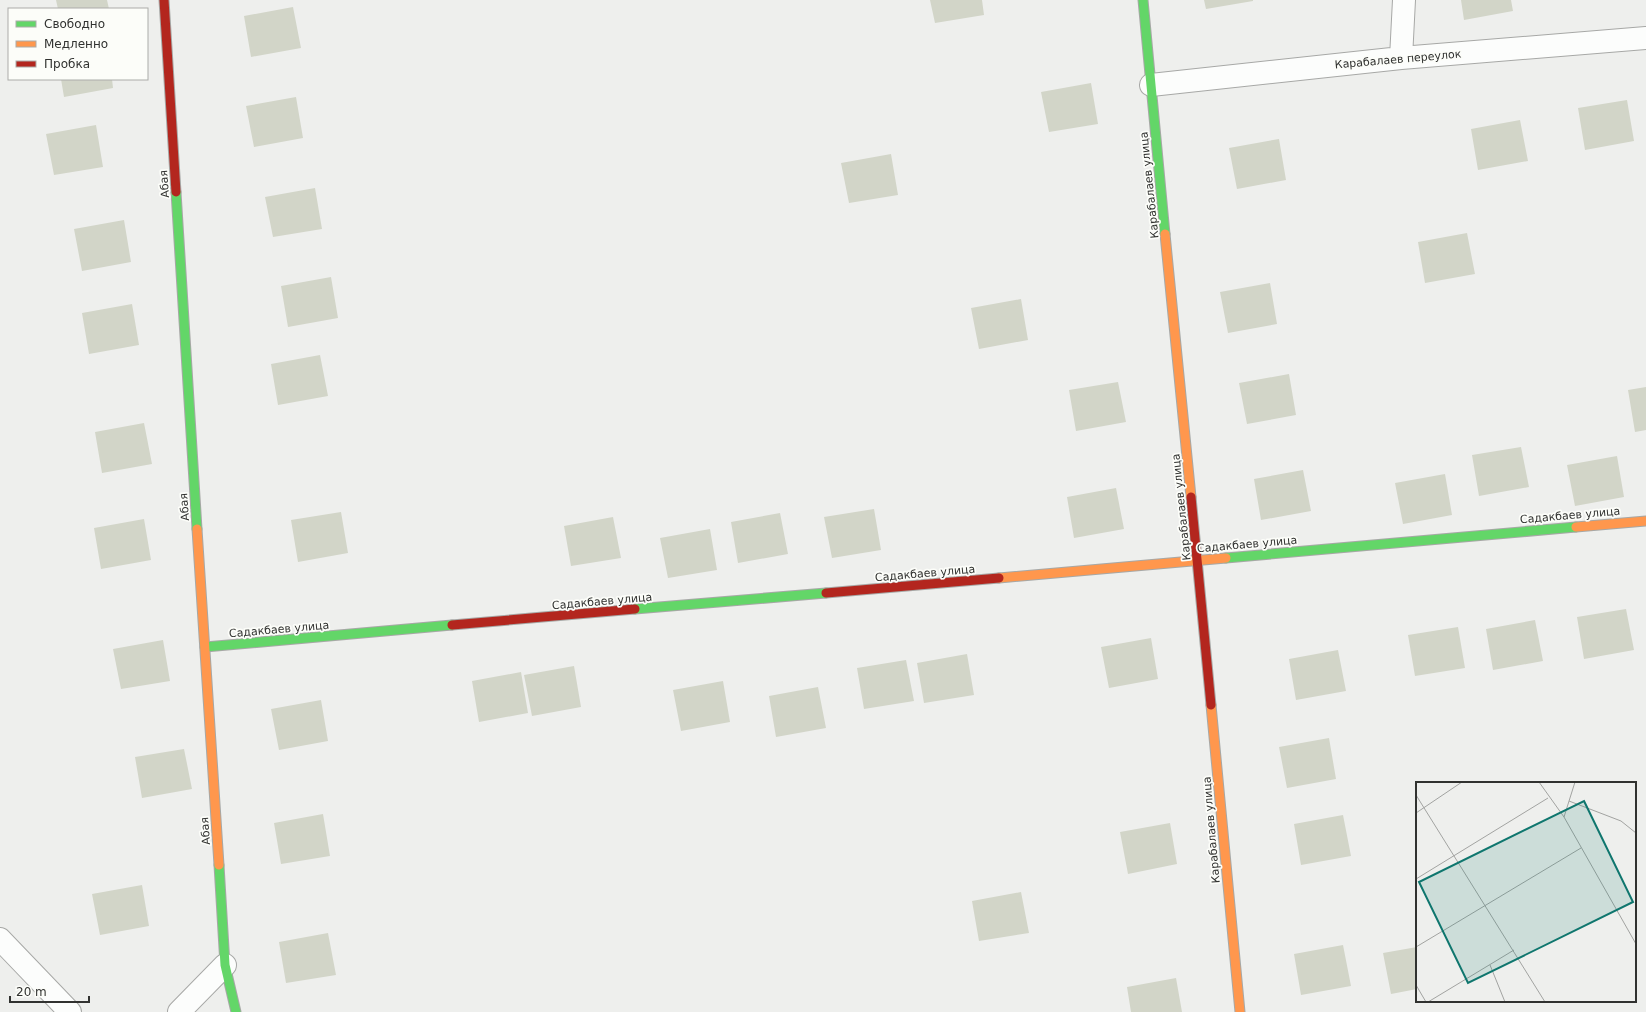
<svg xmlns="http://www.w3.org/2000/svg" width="1646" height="1012" font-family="'DejaVu Sans',sans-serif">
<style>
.building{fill:#d2d5c8}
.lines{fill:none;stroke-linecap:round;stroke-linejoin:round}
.street-casing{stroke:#a7a8a6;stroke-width:24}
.fast-casing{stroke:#a7a8a6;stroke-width:11}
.slow-casing{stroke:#a7a8a6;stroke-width:11}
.jam-casing{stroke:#a7a8a6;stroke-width:11}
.street{stroke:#fcfdfc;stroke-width:22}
.fast{stroke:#63d668;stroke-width:9}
.slow{stroke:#ff974d;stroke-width:9}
.jam{stroke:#b3261e;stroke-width:9}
.labels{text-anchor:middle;stroke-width:3.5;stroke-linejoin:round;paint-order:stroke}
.street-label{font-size:11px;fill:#313230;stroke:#fcfdf9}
.inset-road{fill:none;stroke:#a2a3a1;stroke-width:1}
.view{fill:#0f766e;fill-opacity:0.15;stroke:#0f766e;stroke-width:2}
.inset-edge{fill:none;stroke:#313230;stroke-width:2}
</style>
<rect width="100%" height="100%" fill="#eeefed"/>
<path class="building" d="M56 0H107L109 9H58Z
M930 0H982L984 15 935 23Z
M1204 0H1253V1L1206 9Z
M1461 0H1511L1513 11 1464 20Z
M293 7 301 48 251 57 244 16Z
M61 79H112L113 88 64 97Z
M1091 83 1098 124 1049 132 1041 92Z
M296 97 303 138 254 147 246 106Z
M1627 100 1634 141 1585 150 1578 108Z
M1520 120 1528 161 1478 170 1471 129Z
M96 125 103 167 54 175 46 134Z
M1279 139 1286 180 1237 189 1229 148Z
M891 154 898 195 849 203 841 163Z
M315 188 322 229 273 237 265 197Z
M124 220 131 262 82 271 74 229Z
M1467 233 1475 274 1425 283 1418 242Z
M331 277 338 318 288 327 281 286Z
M1270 283 1277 324 1228 333 1220 292Z
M1021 299 1028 340 979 349 971 308Z
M132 304 139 345 89 354 82 313Z
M320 355 328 396 278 405 271 364Z
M1289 374 1296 415 1247 424 1239 383Z
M1118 382 1126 422 1076 431 1069 390Z
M1646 387V430L1635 432 1628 390Z
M144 423 152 464 102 473 95 432Z
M1521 447 1529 487 1479 496 1472 455Z
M1617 456 1624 497 1575 506 1567 465Z
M1303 470 1311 511 1261 520 1254 479Z
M1445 474 1452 515 1403 524 1395 483Z
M1116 488 1124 529 1074 538 1067 497Z
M874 509 881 550 832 558 824 517Z
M341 512 348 553 298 562 291 520Z
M780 513 788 554 738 563 731 522Z
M613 517 621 558 571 566 564 526Z
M144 519 151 560 101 569 94 528Z
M710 529 717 570 668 578 660 538Z
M1626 609 1634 650 1584 659 1577 617Z
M1535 620 1543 661 1493 670 1486 629Z
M1458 627 1465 668 1415 676 1408 635Z
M1151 638 1158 679 1109 688 1101 647Z
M163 640 170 681 121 689 113 649Z
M1338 650 1346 691 1296 700 1289 659Z
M967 654 974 695 924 703 917 663Z
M906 660 914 701 864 709 857 668Z
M574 666 581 707 532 716 524 675Z
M521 672 528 713 479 722 472 681Z
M723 681 730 722 681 731 673 690Z
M818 687 826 728 776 737 769 696Z
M321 700 328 741 279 750 271 709Z
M1329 738 1336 779 1287 788 1279 747Z
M184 749 192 789 142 798 135 757Z
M323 814 330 856 281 864 274 823Z
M1343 815 1351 856 1301 865 1294 824Z
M1170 823 1177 864 1128 874 1120 832Z
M142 885 149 926 100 935 92 894Z
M1021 892 1029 933 979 941 972 901Z
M328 933 336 975 286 983 279 942Z
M1343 945 1351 986 1301 995 1294 954Z
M1417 947V989L1391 994 1383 953Z
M1176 978 1182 1012H1131L1127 987Z"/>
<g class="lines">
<g class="street-casing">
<path id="street" d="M1401 58 1404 0
M1151 85 1401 58 1646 38
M0 939 70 1012
M179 1012 225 965"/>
</g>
<g class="fast-casing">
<path id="fast" d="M1143 0 1165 234
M176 192 197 529
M1226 558 1576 527
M635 609 826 593
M205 647 452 625
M219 865 225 965 236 1012"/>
</g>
<g class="slow-casing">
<path id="slow" d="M1165 234 1191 497
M1576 527 1646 521
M197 529 219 865
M999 578 1226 558
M1211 705 1240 1012"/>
</g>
<g class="jam-casing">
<path id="jam" d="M164 0 176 192
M1191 497 1211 705
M826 593 999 578
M452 625 635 609"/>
</g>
<use href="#street" class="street"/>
<use href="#fast" class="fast"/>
<use href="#slow" class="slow"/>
<use href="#jam" class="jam"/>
</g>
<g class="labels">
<g class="street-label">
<text transform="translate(1398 59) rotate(-5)" y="4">Карабалаев переулок</text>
<text transform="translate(164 184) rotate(-94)" y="4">Абая</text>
<text transform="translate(1149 185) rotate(-96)" y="4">Карабалаев улица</text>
<text transform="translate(184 507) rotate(-94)" y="4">Абая</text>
<text transform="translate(1181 507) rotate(-96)" y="4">Карабалаев улица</text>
<text transform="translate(1570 515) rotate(-5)" y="4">Садакбаев улица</text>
<text transform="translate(1247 544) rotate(-5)" y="4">Садакбаев улица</text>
<text transform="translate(925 573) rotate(-5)" y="4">Садакбаев улица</text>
<text transform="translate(602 601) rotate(-5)" y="4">Садакбаев улица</text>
<text transform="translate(279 629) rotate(-5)" y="4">Садакбаев улица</text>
<text transform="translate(1211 830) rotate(-95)" y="4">Карабалаев улица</text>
<text transform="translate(205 831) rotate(-94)" y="4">Абая</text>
</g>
</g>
<g transform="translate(1416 782)">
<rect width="220" height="220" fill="#eeefed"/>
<path class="inset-road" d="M123 0 148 35 220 162M0 13 129 220M153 19 205 39 220 51M0 31 46 0M148 35 159 0M0 97 132 16M0 165 165 66M74 183 89 220M0 203 10 220M12 220 98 168"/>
<path class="view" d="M168 19 217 120 52 201 3 100Z"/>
<rect width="220" height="220" class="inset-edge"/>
</g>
<rect x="8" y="8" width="140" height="72" fill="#fcfdf9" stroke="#abaca9"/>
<rect x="16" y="21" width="20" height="6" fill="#63d668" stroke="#abaca9"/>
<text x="44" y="28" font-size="12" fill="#313230">Свободно</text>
<rect x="16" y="41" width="20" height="6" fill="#ff974d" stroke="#abaca9"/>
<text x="44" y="48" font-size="12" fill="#313230">Медленно</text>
<rect x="16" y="61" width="20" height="6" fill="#b3261e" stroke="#abaca9"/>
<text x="44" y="68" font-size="12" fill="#313230">Пробка</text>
<path d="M10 996v6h79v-6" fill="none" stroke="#313230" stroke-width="2"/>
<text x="16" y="996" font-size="12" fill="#313230" stroke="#fcfdf9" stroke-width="3" paint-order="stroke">20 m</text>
</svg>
